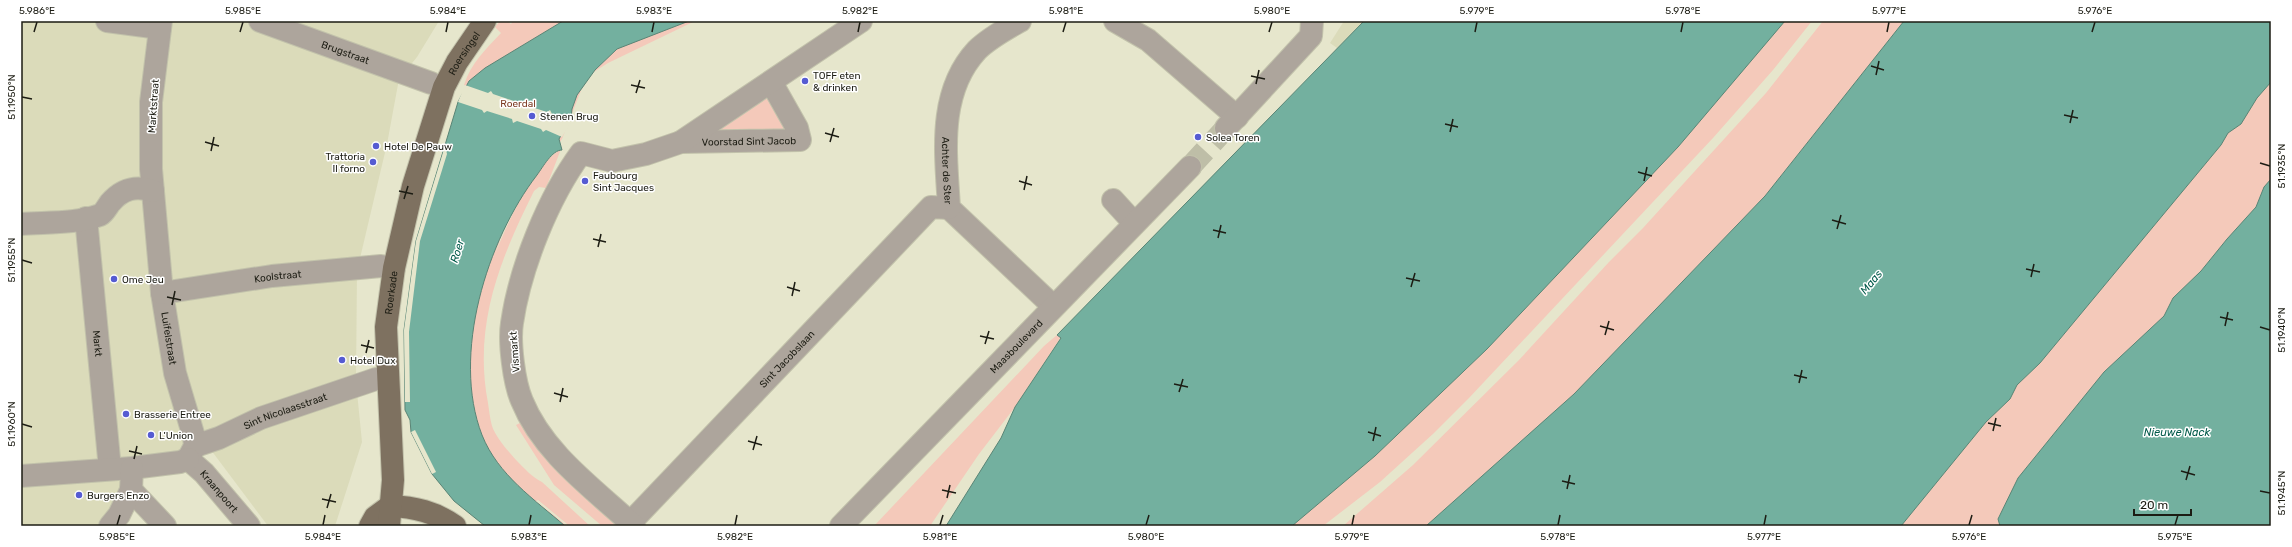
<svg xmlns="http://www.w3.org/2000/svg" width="2292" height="547" font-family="Rubik,sans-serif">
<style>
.built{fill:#dbdbba}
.green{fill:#f4c9ba}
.water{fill:#73b09f;stroke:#598475}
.pier{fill:#e6e6cc}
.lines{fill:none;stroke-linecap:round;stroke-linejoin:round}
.minor-tunnel{stroke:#bebea7;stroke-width:22;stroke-dasharray:22 11;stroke-linecap:butt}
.minor-casing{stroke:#c2c2ab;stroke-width:24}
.major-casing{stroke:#c2c2ab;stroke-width:24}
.minor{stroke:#ada59c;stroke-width:22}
.major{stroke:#7e7160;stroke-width:22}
.ticks{fill:none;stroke:#1c1c13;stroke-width:1.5}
.poi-dot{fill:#555bd2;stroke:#fff;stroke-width:1.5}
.labels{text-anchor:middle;stroke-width:3;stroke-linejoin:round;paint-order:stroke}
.street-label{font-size:10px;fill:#1c1c13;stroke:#fff}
.poi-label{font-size:10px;fill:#1c1c13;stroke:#fff;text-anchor:start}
.park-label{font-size:10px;fill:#7c3a22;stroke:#fff}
.water-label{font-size:11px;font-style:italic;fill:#005949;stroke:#fff}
.neatline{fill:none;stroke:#1c1c13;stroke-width:1.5}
.ticks-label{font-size:10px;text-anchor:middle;fill:#1c1c13}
</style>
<rect width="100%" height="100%" fill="#e6e6cc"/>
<path class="built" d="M21 21H439L417 57 399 79 387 144 357 271 356 382 362 442 335 526H268L211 450 187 440 175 456 134 461 106 526H21Z
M1344 21H1364L1337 48 1330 43Z"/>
<path class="green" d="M500 21H507L511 24 513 21H695L608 63 592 73 582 88 562 139 510 210 494 258C505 227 533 166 561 149L546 188 539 187 534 191C500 259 473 325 488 403 489 410 490 419 492 426 496 438 509 452 517 461 525 469 532 477 542 482L590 526H491L446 489 466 86 464 85C471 63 486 49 501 33L495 27Z
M1785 21H1812L1773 70 1713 138 1469 398 1434 433 1380 482 1323 526H1292L1375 456 1487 349 1678 147Z
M1823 21H1904L1765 196 1574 394 1426 526H1343L1413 465 1519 360 1609 262 1643 228 1766 93Z
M2271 82V179L2264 187 2256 207 2227 239 2201 271 2173 298 2164 316 2104 372 2018 478 1998 519 2000 526H1901L1986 422 2010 399 2017 385 2040 363 2221 145 2228 133 2241 124 2257 98Z
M769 93 789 131 710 133Z
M1057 335 1061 337 1015 407 979 454 930 526H874L1044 346Z
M524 421 622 526H602L554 485 516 425Z"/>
<path class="water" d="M563 21H689L617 49 595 70 577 95 572 109 571 118 559 139 562 150C552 150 543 167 537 175 487 240 451 355 482 435 498 475 534 499 565 526H485L454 501 432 474 411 432 410 420 405 410 404 330 416 241 458 102 469 81 485 68Z
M1364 21H1785L1678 147 1487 349 1375 456 1292 526H946L1001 438 1015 407 1061 338 1057 335Z
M1904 21H2271V82L2257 98 2241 124 2228 133 2221 145 2040 363 2017 385 2010 399 1986 422 1901 526H1426L1574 394 1765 196Z
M2271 179V526H2000L1998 519 2018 478 2104 372 2164 316 2173 298 2201 271 2227 239 2256 207 2264 187Z"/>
<path class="pier" d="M465 85 488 93 491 91 493 94 517 102 520 101 522 104 547 112 550 110 552 114 572 120 571 122 562 137 546 130 543 132 541 129 517 121 513 123 512 119 487 111 484 113 482 110 458 102Z
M445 146 447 154 420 241 409 332 410 402H405L404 330 416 241Z
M415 430 436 472 432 474 411 432Z
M538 500 567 524V526L536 501Z"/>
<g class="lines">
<path class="minor-tunnel" d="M1190 167 1226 128"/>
<g class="minor-casing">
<g id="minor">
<path d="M107 21 160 28"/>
<path id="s1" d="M161 21 151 102V169L162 293 175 373 194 437 195 446 188 459"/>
<path id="s2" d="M260 21 431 83"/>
<path id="s3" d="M1020 21C1006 29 989 38 977 50 937 93 946 154 949 208L1053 306"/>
<path d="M1115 21 1148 40 1237 117"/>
<path d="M1226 128 1311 36 1312 21"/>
<path id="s4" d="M681 142 800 140 797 128 771 82"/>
<path d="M1113 200 1134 223"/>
<path id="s5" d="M86 218 110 469"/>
<path d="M21 224C46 222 76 224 100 215 104 213 107 207 110 203 122 189 135 185 153 191"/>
<path id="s6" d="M162 293 272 276 381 266 394 268"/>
<path id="s7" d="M195 446 219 438 261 418 376 379"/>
<path id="s8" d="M188 459 204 473 249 526"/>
<path d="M21 476 132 468 180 462 188 459"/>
<path d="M131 490 165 526"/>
<path id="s9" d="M630 523 931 207 949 208"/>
<path d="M110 526 119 515 131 490 132 468"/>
<path d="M634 526C594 489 543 453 522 401 514 383 509 342 512 323 520 268 548 198 581 153L612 161 646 154 681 142 861 21"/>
<path id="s10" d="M841 526 1190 167"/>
</g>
</g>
<g class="major-casing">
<g id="major">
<path d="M390 506C415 507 435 512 455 526"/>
<path d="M370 526 375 517 390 506"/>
<path id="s11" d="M389 526 393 480 386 327 394 268 413 186 444 87 457 62 485 21"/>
</g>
</g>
<use href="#minor" class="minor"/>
<use href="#major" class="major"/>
</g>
<path class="ticks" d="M34 32 37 22M240 32 243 22M446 32 448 22M652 32 654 22M858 32 860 22M1063 32 1066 22M1269 32 1272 22M1475 32 1477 22M1681 32 1683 22M1887 32 1889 22M2092 32 2095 22M1871 66 1884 70M1876 75 1879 61M1251 76 1265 79M1256 84 1259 70M631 85 645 88M636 93 640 80M22 97 32 99M2064 115 2078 118M2070 123 2073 110M1445 124 1458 127M1450 132 1453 119M825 133 839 137M205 142 219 146M830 142 834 128M211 151 214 137M2260 163 2270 166M1638 172 1652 176M1019 181 1032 185M1644 181 1647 167M1024 190 1027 176M399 191 413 194M404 199 408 186M1832 220 1846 224M1837 229 1841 215M1213 230 1226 233M1218 238 1221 225M593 239 606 242M598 247 601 234M22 260 32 263M2026 269 2040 272M2031 277 2034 264M1406 278 1420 281M787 287 800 291M1411 287 1415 273M792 296 795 282M167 297 181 300M172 305 175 291M2220 317 2233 320M1600 326 1614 330M2225 326 2228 312M2260 327 2270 330M1605 335 1609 321M980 336 994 339M985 344 989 331M361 345 374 348M366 353 369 340M1794 375 1807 378M1799 383 1802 370M1174 384 1188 387M1179 392 1183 379M554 393 568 397M560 402 563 388M1988 423 2001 426M22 424 32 427M1993 431 1996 418M1368 432 1381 436M748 441 762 445M1373 441 1376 427M753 450 757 436M129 451 142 454M134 459 137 446M2181 471 2195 475M2186 480 2190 466M1562 481 1575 484M1567 489 1570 475M942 490 956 493M2260 491 2270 493M947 498 950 485M322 499 336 502M327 508 331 494M117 525 120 515M323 525 325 515M529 525 531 515M735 525 737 515M940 525 943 515M1146 525 1149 515M1352 525 1354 515M1558 525 1560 515M1764 525 1766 515M1969 525 1972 515M2175 525 2178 515"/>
<g class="poi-dot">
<circle cx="805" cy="81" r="4"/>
<circle cx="532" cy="116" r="4"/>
<circle cx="1198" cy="137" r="4"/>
<circle cx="376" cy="146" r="4"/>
<circle cx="373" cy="162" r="4"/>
<circle cx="585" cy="181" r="4"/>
<circle cx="114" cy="279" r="4"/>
<circle cx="342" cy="360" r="4"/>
<circle cx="126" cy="414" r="4"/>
<circle cx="151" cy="435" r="4"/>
<circle cx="79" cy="495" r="4"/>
</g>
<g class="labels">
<g class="street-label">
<text dy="4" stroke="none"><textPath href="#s2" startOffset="91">Brugstraat</textPath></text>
<text dy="4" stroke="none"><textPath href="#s11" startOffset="486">Roersingel</textPath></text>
<text transform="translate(153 106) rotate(-86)" y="4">Marktstraat</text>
<text dy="4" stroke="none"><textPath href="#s4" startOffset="68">Voorstad Sint Jacob</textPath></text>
<text dy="4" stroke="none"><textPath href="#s3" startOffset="180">Achter de Ster</textPath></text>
<text dy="4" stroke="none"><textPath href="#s6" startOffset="117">Koolstraat</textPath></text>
<text dy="4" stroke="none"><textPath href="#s11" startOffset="234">Roerkade</textPath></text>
<text dy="4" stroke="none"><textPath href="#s1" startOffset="319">Luifelstraat</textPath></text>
<text dy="4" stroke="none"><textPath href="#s5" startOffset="126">Markt</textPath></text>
<text dy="4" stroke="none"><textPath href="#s10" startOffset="251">Maasboulevard</textPath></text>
<text transform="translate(514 352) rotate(-94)" y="4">Vismarkt</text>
<text dy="4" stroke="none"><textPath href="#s9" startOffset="227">Sint Jacobslaan</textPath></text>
<text dy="4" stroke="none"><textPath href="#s7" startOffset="97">Sint Nicolaasstraat</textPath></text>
<text dy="4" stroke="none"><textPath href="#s8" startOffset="45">Kraanpoort</textPath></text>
</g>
<g class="poi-label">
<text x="813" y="79">TOFF eten<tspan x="813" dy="12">&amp; drinken</tspan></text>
<text x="540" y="120">Stenen Brug</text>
<text x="1206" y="141">Solea Toren</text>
<text x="384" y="150">Hotel De Pauw</text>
<text x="365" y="160" text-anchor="end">Trattoria<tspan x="365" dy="12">Il forno</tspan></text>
<text x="593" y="179">Faubourg<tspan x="593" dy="12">Sint Jacques</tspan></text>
<text x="122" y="283">Ome Jeu</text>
<text x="350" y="364">Hotel Dux</text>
<text x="134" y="418">Brasserie Entree</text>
<text x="159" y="439">L'Union</text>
<text x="87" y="499">Burgers Enzo</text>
</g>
<g class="park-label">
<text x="518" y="107">Roerdal</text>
</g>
<g class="water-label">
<text transform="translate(457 251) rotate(-73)" y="4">Roer</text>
<text transform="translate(1871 282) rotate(-50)" y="4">Maas</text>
<text x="2177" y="436">Nieuwe Nack</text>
</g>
</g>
<rect width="2292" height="547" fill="none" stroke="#ffffff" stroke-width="44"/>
<path d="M2134 509v6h57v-6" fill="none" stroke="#1c1c13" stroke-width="2"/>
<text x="2140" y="509" font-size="12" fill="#1c1c13" stroke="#ffffff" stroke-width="3" paint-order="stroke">20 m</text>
<rect x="22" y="22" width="2248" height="503" class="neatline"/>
<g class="ticks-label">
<text x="37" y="14">5.986°E</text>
<text x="243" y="14">5.985°E</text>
<text x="448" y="14">5.984°E</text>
<text x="654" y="14">5.983°E</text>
<text x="860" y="14">5.982°E</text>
<text x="1066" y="14">5.981°E</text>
<text x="1272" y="14">5.980°E</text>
<text x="1477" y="14">5.979°E</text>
<text x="1683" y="14">5.978°E</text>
<text x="1889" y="14">5.977°E</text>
<text x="2095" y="14">5.976°E</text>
<text transform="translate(11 97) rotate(-90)" y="4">51.1950°N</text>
<text transform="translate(2281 166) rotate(-90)" y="4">51.1935°N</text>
<text transform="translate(11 260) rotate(-90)" y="4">51.1955°N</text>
<text transform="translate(2281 330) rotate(-90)" y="4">51.1940°N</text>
<text transform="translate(11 424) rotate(-90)" y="4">51.1960°N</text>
<text transform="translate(2281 493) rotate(-90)" y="4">51.1945°N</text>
<text x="117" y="540">5.985°E</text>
<text x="323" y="540">5.984°E</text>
<text x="529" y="540">5.983°E</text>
<text x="735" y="540">5.982°E</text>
<text x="940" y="540">5.981°E</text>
<text x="1146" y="540">5.980°E</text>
<text x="1352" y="540">5.979°E</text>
<text x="1558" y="540">5.978°E</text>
<text x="1764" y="540">5.977°E</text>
<text x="1969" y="540">5.976°E</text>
<text x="2175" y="540">5.975°E</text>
</g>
</svg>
